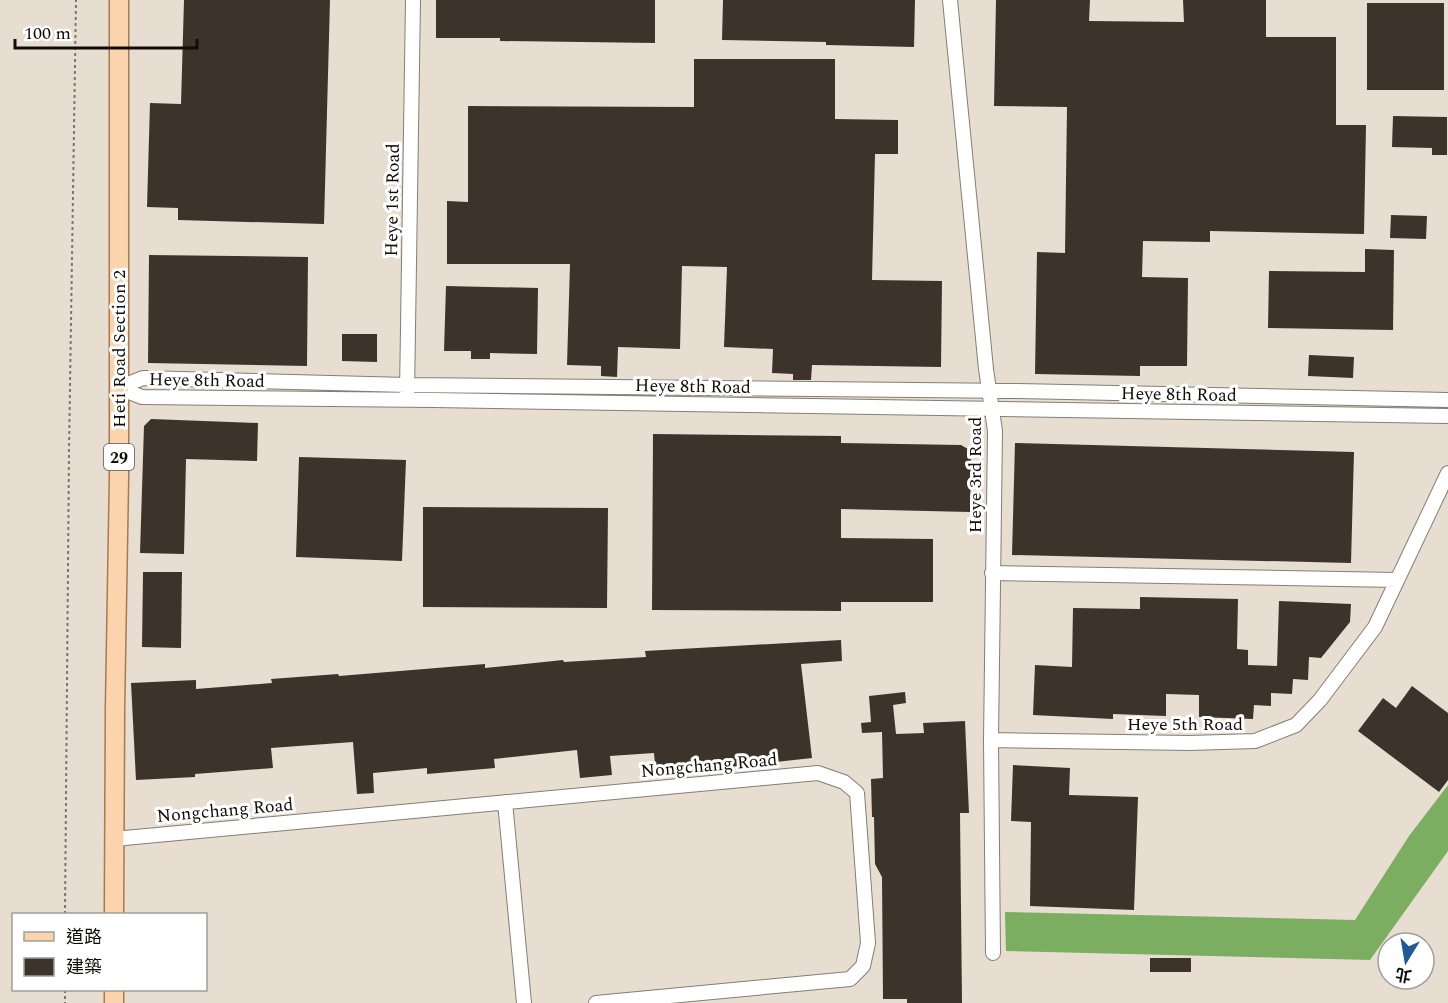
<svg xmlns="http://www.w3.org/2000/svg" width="1448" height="1003" font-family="Spectral,'Noto Sans TC',serif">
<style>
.forest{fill:#7bae60}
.building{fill:#3c342a}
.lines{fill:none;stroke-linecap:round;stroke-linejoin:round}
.minor-casing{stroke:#877d72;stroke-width:16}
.major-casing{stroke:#a77a50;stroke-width:21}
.path{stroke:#7e776f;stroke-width:2;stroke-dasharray:3 3;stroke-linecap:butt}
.minor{stroke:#fff;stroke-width:14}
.major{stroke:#fbd3ad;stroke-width:18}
.labels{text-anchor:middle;stroke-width:6;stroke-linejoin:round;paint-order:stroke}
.shield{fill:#fff;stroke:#585653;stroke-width:1.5}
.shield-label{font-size:16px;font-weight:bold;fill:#100d09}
.street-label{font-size:18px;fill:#100d09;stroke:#fff}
</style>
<rect width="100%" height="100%" fill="#e8ddd1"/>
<path class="forest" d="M1448 785V851L1370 960 1006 951 1005 912 1355 920 1409 836Z"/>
<path class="building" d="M184 0H330L324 224 178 220V208L147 207 150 103 181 104Z
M436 0H655V43L500 41V38H436Z
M723 0H915L914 47 826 45V42L722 40Z
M996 0H1090L1089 21 1184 22 1183 0H1266V37H1336V125H1366L1364 234 1210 231V242L1143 241 1142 277 1188 278 1187 366H1140V376L1035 374 1037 252 1065 253 1067 107 994 106Z
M1367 3H1444V90H1367Z
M694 59H835V119L898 120V154H875L872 280 942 281 941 367 812 365 811 380H793V374L772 373 773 349 724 347 727 267 682 266 680 349 618 347 617 377 601 376V366L567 365 570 264H447V201L468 202V106L694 107Z
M1393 116 1447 117V155H1432V148L1392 147Z
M1391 215 1427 216 1426 239 1390 238Z
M1365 249 1394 250 1393 330 1268 328 1269 271 1365 272Z
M149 255 308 257 307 366 148 363Z
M446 286 538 288 537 354 490 353V359H471V351H444Z
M342 334H377V362L342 361Z
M1309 355 1354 357 1353 378 1308 376Z
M151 419 258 423 257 461 186 459 184 554 140 553 144 426Z
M653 434 841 436V443L961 445 968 449 971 455 970 512 841 509V538L933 539V602H841V611L652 610Z
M1015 443 1354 452 1351 563 1012 555Z
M299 457 406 460 402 561 296 557Z
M423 507 608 508 607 608 423 607Z
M143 572H182L181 648 142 647Z
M1140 597 1238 599 1237 649 1248 650V665L1277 666 1279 601 1351 604 1350 622 1321 658 1309 657 1308 680 1293 679 1292 694 1271 693V706L1254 705 1253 719 1199 717V695L1166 694V716L1113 714V719L1033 715 1035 665 1072 667 1073 608 1140 609Z
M841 640 842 661 801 664 812 758 656 775 654 753 610 756 612 775 580 778 577 750 494 759 495 768 427 774V768L373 773 374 793 357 794 353 742 271 748 273 768 195 774V777L136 780 131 683 196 680V689L272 683 271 679 338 674 339 676 485 664V668L563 660 564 662 646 657 645 651Z
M1412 686 1448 713V780L1439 792 1358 731 1383 698 1396 708Z
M905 692 906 703 893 705 896 734 924 733 923 723 965 721 969 813H960L962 1003H907V999H883L882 877 875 864 874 817H872L871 779 883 778 882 732 862 733 861 723 871 722 869 696Z
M1013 765 1070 768 1069 795 1138 797 1134 910 1030 906 1031 822 1011 821Z
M1150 958H1191V972H1150Z"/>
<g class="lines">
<g class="minor-casing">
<path id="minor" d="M950 0 986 369 995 431 991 740 993 953
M118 388 143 378 407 385 1018 391 1448 400
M118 388 142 397 433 400 1448 416
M407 394 413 0
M992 573 1397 580
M991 740 1190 743 1255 741 1296 725 1320 700 1375 627 1448 473
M505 802 524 1003
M114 839 818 773 844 782 857 793 868 943 863 966 850 979 596 1003"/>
</g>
<g class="major-casing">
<path id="major" d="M114 914 115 709 119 477V0
M114 990V1003"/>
</g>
<path class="path" d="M65 914 69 451 76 0
M65 990V1003"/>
<use href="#minor" class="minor"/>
<use href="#major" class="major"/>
</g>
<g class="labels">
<rect class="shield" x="104" y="444" width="30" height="26" rx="4.5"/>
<g class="shield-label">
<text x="119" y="463">29</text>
</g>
<g class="street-label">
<text transform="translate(392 200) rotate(-89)" y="6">Heye 1st Road</text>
<text transform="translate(119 349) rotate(-90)" y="6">Heti Road Section 2</text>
<text transform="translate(207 380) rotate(1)" y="6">Heye 8th Road</text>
<text transform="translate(693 386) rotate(1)" y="6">Heye 8th Road</text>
<text transform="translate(1179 394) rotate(1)" y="6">Heye 8th Road</text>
<text transform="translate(975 475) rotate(-90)" y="6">Heye 3rd Road</text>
<text x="1185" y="730">Heye 5th Road</text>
<text transform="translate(709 765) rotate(-5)" y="6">Nongchang Road</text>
<text transform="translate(225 810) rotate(-5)" y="6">Nongchang Road</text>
</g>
</g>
<rect x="12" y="913" width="195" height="78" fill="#ffffff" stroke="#9f9e9d" stroke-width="1.5"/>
<rect x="24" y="932" width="30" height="9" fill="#fbd3ad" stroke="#9f9e9d" stroke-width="1.5"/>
<text x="66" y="943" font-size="18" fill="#100d09">道路</text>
<rect x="24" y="958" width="30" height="18" fill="#3c342a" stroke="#9f9e9d" stroke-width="1.5"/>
<text x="66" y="973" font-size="18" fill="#100d09">建築</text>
<g transform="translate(1406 961) rotate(191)"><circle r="28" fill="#ffffff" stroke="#9f9e9d" stroke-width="1.5"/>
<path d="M0-4.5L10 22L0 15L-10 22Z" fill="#205a91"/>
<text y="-9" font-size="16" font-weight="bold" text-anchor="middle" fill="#100d09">北</text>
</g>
<path d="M15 39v9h182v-9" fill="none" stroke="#100d09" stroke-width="3"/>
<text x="24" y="39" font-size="18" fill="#100d09" stroke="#ffffff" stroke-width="4.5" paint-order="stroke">100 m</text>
</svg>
